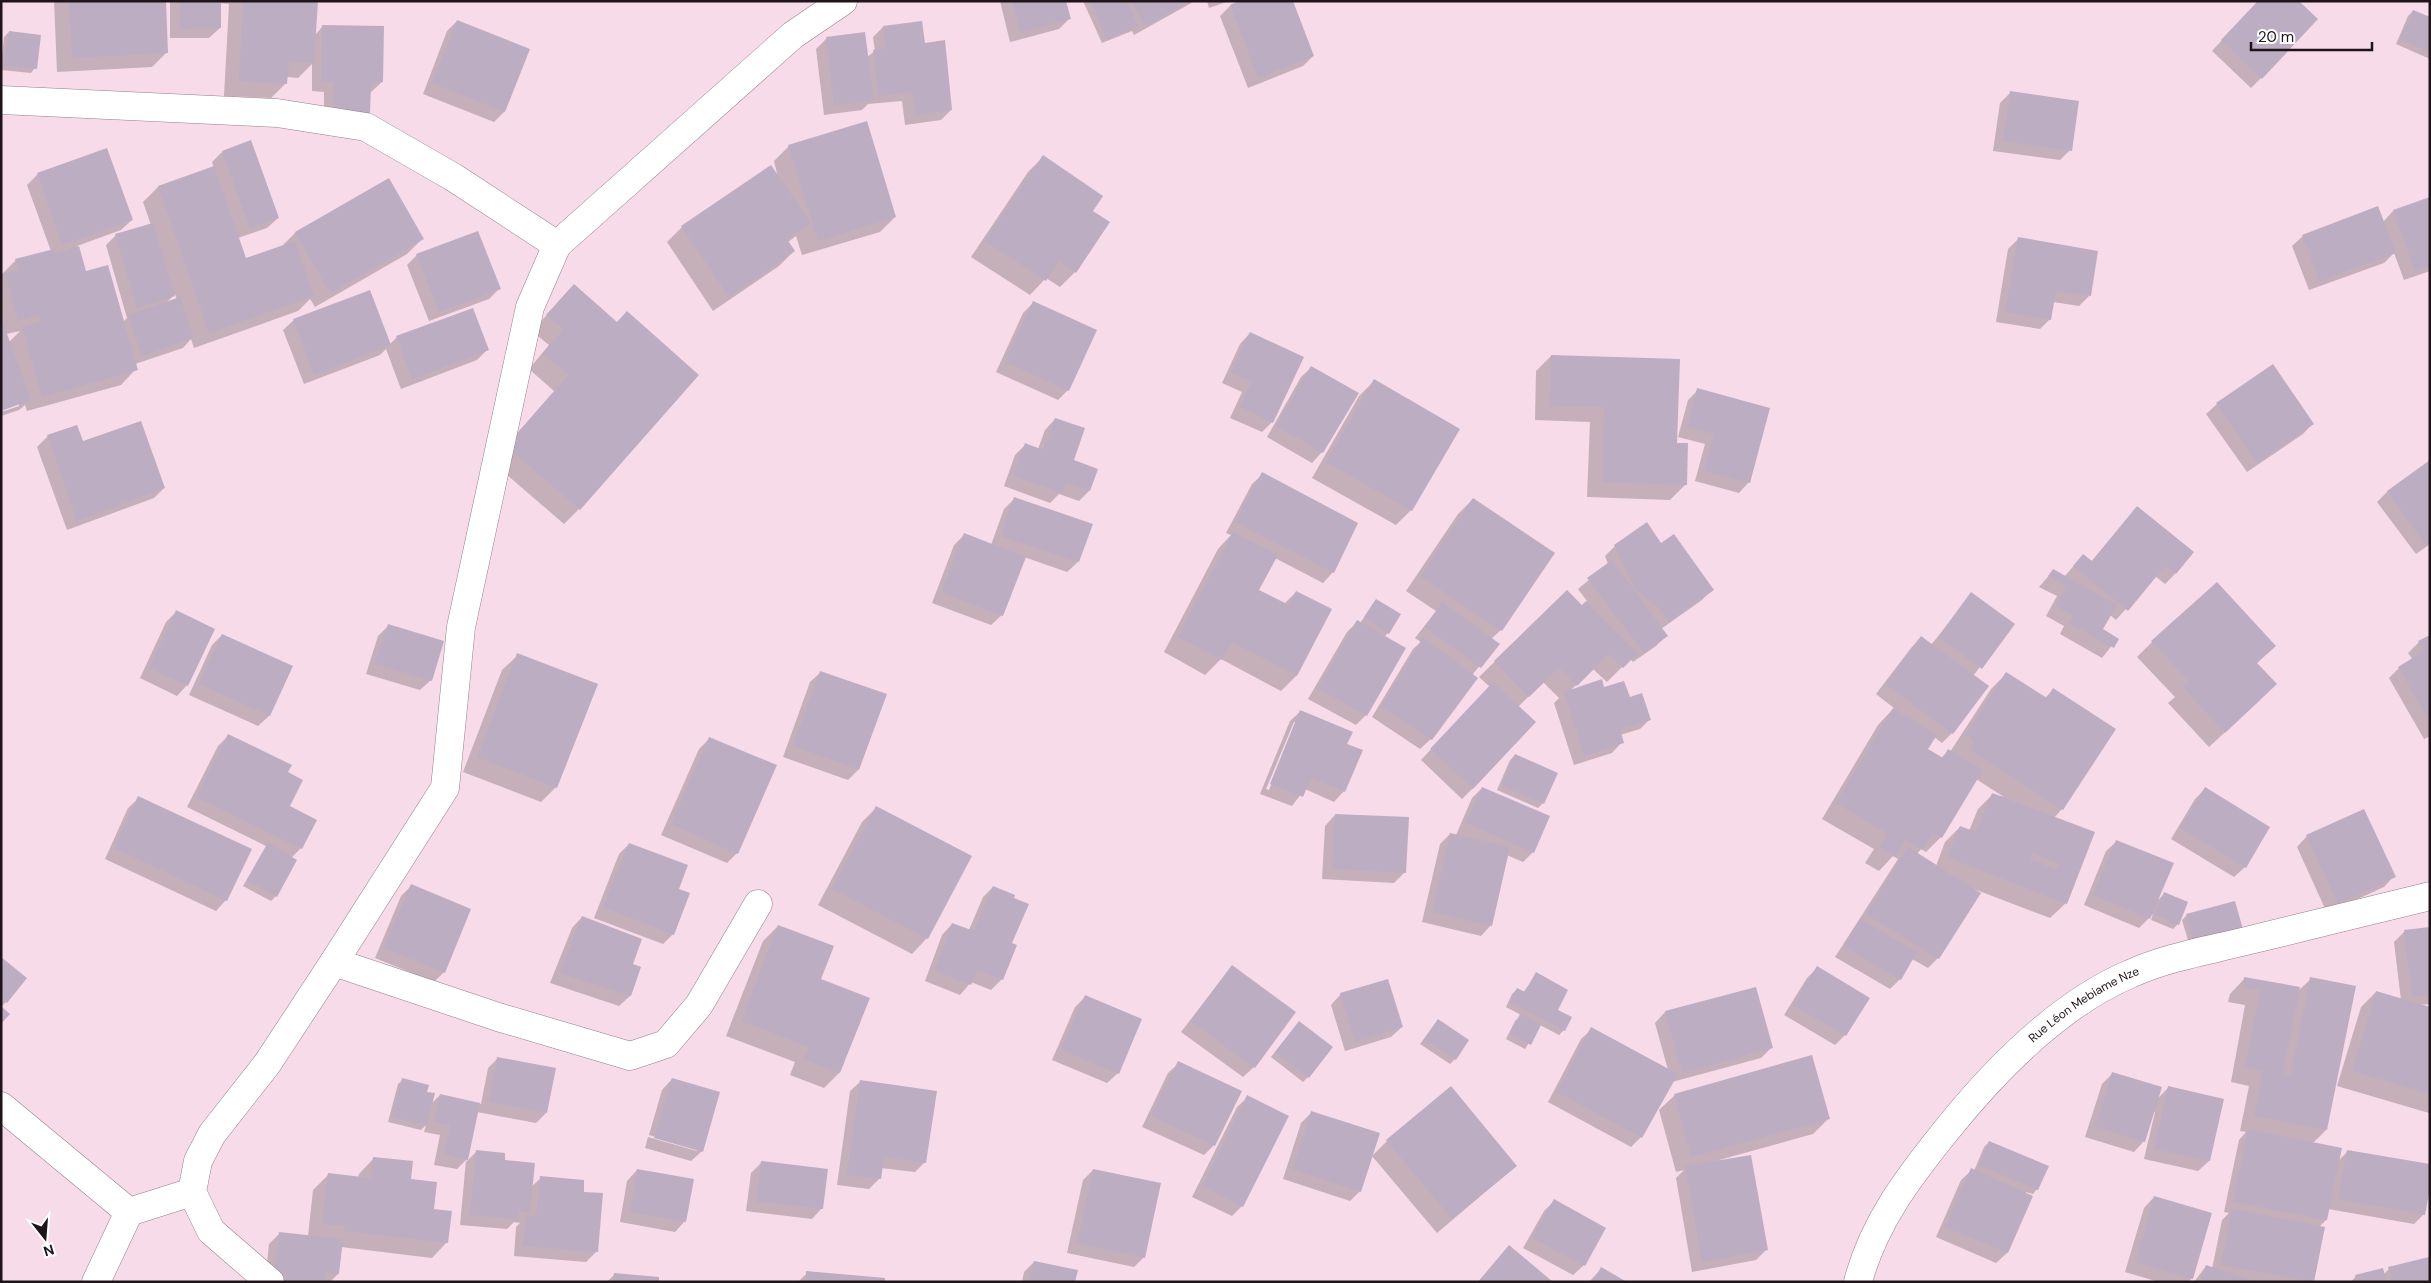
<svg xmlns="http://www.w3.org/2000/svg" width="2431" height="1283" font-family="'DM Sans',sans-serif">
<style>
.shadow{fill:#0003;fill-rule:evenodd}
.building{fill:#bdadc3;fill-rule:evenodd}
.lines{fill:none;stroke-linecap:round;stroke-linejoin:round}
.minor-casing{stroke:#977e8a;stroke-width:29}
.minor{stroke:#fff;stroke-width:28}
.labels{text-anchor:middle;stroke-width:4;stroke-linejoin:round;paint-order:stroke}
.street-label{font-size:12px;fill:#1e1419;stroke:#fff}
</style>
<rect width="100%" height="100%" fill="#f7dbe8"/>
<path class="shadow" d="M54 1H165L167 52 152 67 57 72Z
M170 1H316L315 35 323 26 382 82 371 92 324 124V92L312 91V64L298 78 287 77 286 83 271 98 224 96 229 4 219 3 220 28 209 38H170Z
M1000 1H1065L1069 19 1059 29 1010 42Z
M1083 1H1195L1134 35 1132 31 1102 43Z
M1207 1H1229L1209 8Z
M1243 1 1313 56 1303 66 1248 88 1220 16 1230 6Z
M2258 1 2261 78 2251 88 2212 51Z
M2413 11 2430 19V59L2396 44 2408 16Z
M457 21 528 49 504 112 494 122 423 94 447 31Z
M883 27 924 44 951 110 941 120 905 125 902 101 868 104 862 110 824 115 816 49 826 39 867 57 875 51 873 37Z
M9 32 35 68 31 73 1 70 4 37Z
M2011 92 2070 150 2060 160 1993 151 2000 103Z
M789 146 895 217 880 232 802 255 796 236 788 242 794 251 779 266 713 311 667 242 682 227 778 177 774 161Z
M107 150 132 220 121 230 77 246 85 272 123 322 127 318 106 245 116 235 151 225 143 202 158 187 214 168 212 162 222 152 278 218 267 228 238 238 245 260 281 247 295 233 388 180 422 239 407 254 315 307 310 299 298 311 194 348 191 339 183 348 135 364 136 369 121 385 27 411 25 405 19 410 1 416V412L19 406V403L1 409V275L16 260 51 251 27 185 37 175ZM175 294 177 300 166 303ZM20 331 9 342 6 334Z
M1043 157 1092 211 1075 272 1060 287 1046 278 1030 295 971 257 1028 172Z
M2430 198V271L2404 280 2394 253 2384 263 2309 290 2292 246 2303 236 2383 222 2393 211Z
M2018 239 2089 296 2079 306 2053 302 2050 319 2040 329 1996 322 2008 249Z
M417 255 500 288 489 299 429 321 407 265Z
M574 286 617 323 579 509 564 524 492 462 554 391 529 369 549 345 532 331Z
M1033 303 1068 390 1058 400 996 372 1023 313Z
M472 309 487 350 477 360 401 389 386 349 380 355 304 384 283 330 294 320 390 344 396 338Z
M1250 333 1272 422 1262 432 1230 418 1242 392 1222 383 1240 344Z
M1551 356 1675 444 1686 484 1670 500 1587 497 1590 422 1535 420 1536 371Z
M2273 366 2313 423 2303 434 2247 472 2206 414 2217 404Z
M1312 367 1322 452 1312 463 1267 437 1301 377Z
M1374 381 1411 510 1396 525 1312 478 1359 396Z
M1698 390 1749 482 1739 493 1695 481 1705 444 1678 437 1688 400Z
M1055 419 1072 461 1089 491 1079 501 1059 494 1050 503 1004 486 1015 455 1025 445 1038 449 1045 430Z
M48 436 82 443 164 488 154 498 67 530 37 447Z
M2430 461V544L2416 554 2377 502 2387 492Z
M1263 474 1356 524 1333 572 1323 583 1275 558 1258 590 1284 604 1296 592 1331 610 1296 676 1281 691 1221 659 1205 675 1164 652 1218 549 1231 535 1226 533 1252 484Z
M1014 499 1078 562 1067 572 1024 557 1002 615 991 625 932 603 954 545 964 535 991 545 1004 509Z
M1473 499 1501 630 1491 639 1498 644 1472 675 1431 739 1420 749 1372 717 1413 649 1421 642 1415 638 1436 611 1406 591 1458 514Z
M2137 507 2175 574 2165 584 2155 576 2116 620 2110 615 2101 630 2117 639 2102 658 2060 634 2064 626 2046 616 2057 596 2039 587 2053 571 2064 577 2083 555 2091 562Z
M1661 545 1712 589 1702 600 1661 629 1666 636 1656 646 1633 662 1630 659 1607 682 1593 669 1571 690 1604 688 1629 698 1650 719 1640 729 1620 735 1622 742 1612 753 1574 765 1554 703 1559 698 1543 682 1518 707 1473 788 1462 799 1421 760 1490 687 1479 677 1567 591 1582 606 1587 601 1578 589 1608 564 1605 556 1615 546Z
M1972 594 2013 624 1973 676 1952 733 1942 743 1934 737 1926 750 1941 758 1948 751 1950 752 1991 689 2007 673 2045 698 2053 690 2114 729 2062 809 2054 818 2066 903 2050 918 1974 889 1938 958 1928 968 1912 959 1900 979 1890 989 1835 957 1898 859 1893 856 1879 871 1865 863 1874 849 1822 819 1878 725 1894 708 1876 694 1911 648 1921 637 1931 645ZM1976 779 2004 797 1993 794 1978 809 1969 831 1960 827 1945 842 1936 866 1917 854 1921 849 1926 852 1941 837Z
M1377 600 1388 633 1384 637 1366 715 1356 725 1308 699 1347 632 1357 622 1360 623Z
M176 612 187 685 177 696 140 678 166 622Z
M388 626 431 680 420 690 366 674 378 636Z
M222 635 292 667 269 716 258 726 189 695 212 645Z
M2430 636V736L2424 739 2389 678 2399 668 2413 660 2408 653 2419 642Z
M2152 642 2274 646 2256 664 2260 700 2209 747 2168 703 2175 697 2137 657Z
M518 655 556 787 541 802 463 772 502 670Z
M821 672 858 770 848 780 783 757 810 682Z
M1301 711 1344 791 1334 802 1305 789 1292 806 1260 794 1290 721ZM1294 722H1297L1269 790 1266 789Z
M228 736 287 773 288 807 301 848 291 858 276 896 271 901 243 886 266 846 187 807 218 746Z
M710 738 737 853 727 863 661 835 699 749Z
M1515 755 1543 803 1538 808 1497 790 1510 760Z
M1482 788 1533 852 1523 862 1507 855 1491 925 1481 936 1422 922 1440 844 1450 834 1456 835 1472 798Z
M2205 789 2269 827 2245 867 2234 877 2171 839 2195 799Z
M139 798 226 900 216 911 105 859 128 808Z
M877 807 971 856 927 938 912 954 818 905 862 822Z
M1335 815 1405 872 1394 883 1322 879 1325 826Z
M2307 836 2394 876 2384 887 2327 913 2297 847Z
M2117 841 2156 902 2164 894 2178 924 2173 929 2151 920 2153 914 2139 928 2084 905 2106 851Z
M629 844 677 890 673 934 663 944 594 918 619 854Z
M411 886 444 972 434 982 375 958 401 896Z
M993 887 1011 944 1016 946 1001 980 991 990 971 982 960 995 925 981 942 935 952 924 969 930 983 897Z
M2234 902 2190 947 2182 920 2187 915Z
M582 917 631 964 640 967 630 996 619 1006 550 983 572 928Z
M778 926 819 980 868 998 839 1073 824 1088 790 1075 795 1062 726 1036 763 941Z
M2430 928V1004L2418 1005 2430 1008 2429 1113 2337 1086 2361 1007 2376 992 2401 1000 2394 942 2404 932Z
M1 959 6 1002 1 1007Z
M1232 966 1294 1012 1254 1067 1243 1077 1181 1032Z
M1817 968 1845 1035 1835 1045 1784 1015 1807 978Z
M1536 974 1556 1010 1564 1030 1559 1035 1540 1025 1525 1049 1506 1039 1515 1021 1521 1015 1506 1007 1512 994 1517 989 1523 993Z
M2245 978 2298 991 2311 979 2326 1130 2313 1143 2338 1161 2347 1152 2424 1214 2414 1224 2328 1209 2326 1220 2319 1227 2313 1282H2194L2206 1266 2212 1269 2222 1220 2229 1213 2224 1212 2239 1140 2246 1132 2240 1131 2249 1086 2231 1082 2245 1005 2228 1002 2230 994Z
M1341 994 1402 1027 1391 1037 1345 1051 1331 1005Z
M1085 997 1118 1073 1107 1083 1052 1060 1075 1007Z
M1665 1012 1771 1048 1761 1058 1672 1082 1641 1137 1631 1147 1548 1102 1581 1039 1592 1029 1668 1070 1655 1023Z
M1438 1020 1455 1059 1450 1064 1420 1044Z
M1295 1027 1308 1077 1303 1082 1271 1057Z
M498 1058 546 1113 536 1123 477 1112 466 1162 476 1152 503 1161 531 1187 541 1178 582 1193 597 1251 586 1262 514 1256 516 1227 520 1223 514 1222 507 1229 460 1225 466 1160 457 1169 434 1165 440 1135 424 1132 426 1125 421 1130 388 1122 398 1084 403 1080 425 1093 431 1104 440 1095 481 1104 488 1068Z
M1179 1063 1214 1145 1204 1155 1142 1127 1168 1073Z
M2112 1074 2157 1099 2169 1087 2223 1100 2209 1161 2198 1171 2144 1159 2155 1112 2153 1111 2144 1141 2134 1152 2085 1137 2102 1084Z
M672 1079 702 1151 691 1161 645 1148 648 1137 697 1151V1149L649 1135 662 1090Z
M861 1081 925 1162 915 1172 881 1168 879 1179 869 1189 837 1185 850 1091Z
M1675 1095 1828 1119 1813 1134 1719 1160 1766 1250 1756 1260 1692 1272 1676 1178 1684 1170 1676 1172 1659 1110Z
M1248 1097 1242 1206 1232 1216 1192 1197 1237 1107Z
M1312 1112 1372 1156 1387 1141 1516 1166 1437 1233 1372 1156 1360 1191 1350 1201 1283 1179 1301 1123Z
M1989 1142 2037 1189 2033 1194 2026 1192V1194L2032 1196 2007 1253 1996 1263 1936 1237 1961 1180 1972 1170 1974 1171 1984 1147Z
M374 1158 433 1210 447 1242 432 1258 341 1247 338 1274 330 1282H265L269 1244 280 1233 308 1236 313 1190 328 1175 358 1178 359 1174Z
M761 1163 822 1208 812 1219 746 1211 751 1173Z
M637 1170 685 1221 675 1232 620 1222 627 1181Z
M1093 1170 1144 1257 1134 1267 1067 1253 1083 1180Z
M2154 1197 2192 1278 2188 1282H2159L2125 1272 2144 1208Z
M1554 1201 1584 1265 1573 1275 1523 1248 1544 1211Z
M1509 1246 1551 1282H1478Z
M2428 1259 2430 1282H2351L2356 1276 2384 1274 2389 1269Z
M1034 1262 1074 1282H1022L1024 1272Z
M1601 1269 1625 1282H1589Z
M807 1273 884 1282H798Z
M615 1274 658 1282H607Z"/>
<path class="building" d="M69 1H166L168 53 72 58Z
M180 1H221V28L180 29Z
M243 1H318L314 63 289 62 287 84 239 81Z
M1012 1H1066L1071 19 1020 32Z
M1090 1H1127L1138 26 1107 39Z
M1132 1H1192L1145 26Z
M1239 1H1293L1314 56 1258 78 1230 5Z
M2258 1H2299L2318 19 2262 79 2221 40Z
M2413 10 2430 17V52L2400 39Z
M457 20 530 49 505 112 432 83Z
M922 21 925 43 945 40 952 110 915 115 912 92 878 96 873 50 886 48 883 26Z
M322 25 384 26 383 82H371L370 115 333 114 334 82H321Z
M9 31 41 35 37 69 4 65Z
M865 32 874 100 834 106 826 37Z
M2010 91 2079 101 2072 151 2003 141Z
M867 121 896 217 818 241 788 145Z
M251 140 279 218 250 228 222 151Z
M107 148 133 220 62 245 37 173Z
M1043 155 1103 196 1093 211 1110 222 1076 273 1059 261 1046 281 985 241Z
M771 165 811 223 787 239 795 251 729 297 681 226Z
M214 166 246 258 295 241 314 296 209 333 158 186Z
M389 178 424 239 330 293 295 232Z
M2430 197V265L2415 271 2393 210Z
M2378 206 2396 253 2320 281 2302 235Z
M153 223 175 296 137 308 115 234Z
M478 231 501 289 439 312 416 254Z
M2018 237 2098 251 2091 296 2056 291 2051 320 2005 312Z
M79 246 86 271 108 265 138 370 42 397 22 327 41 321 39 315 18 321 5 273 18 270 15 259 54 249 55 253Z
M574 284 617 322 627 311 699 375 580 510 506 446 569 375 543 353 564 329 546 315Z
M370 290 391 345 314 375 293 319Z
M180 297 194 338 142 356 128 315Z
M1033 301 1097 330 1069 391 1005 362Z
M473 308 489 350 412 379 396 336Z
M1 317 31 400 1 411Z
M1250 332 1304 357 1273 423 1240 407 1252 382 1231 373Z
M1551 355 1680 359 1677 443H1688L1687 485 1602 482 1604 407 1550 406Z
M2273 364 2314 424 2257 463 2216 403Z
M1311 366 1359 393 1323 453 1276 426Z
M1374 379 1460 429 1412 511 1326 462Z
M1697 388 1770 408 1750 483 1704 471 1714 434 1687 427Z
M1055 418 1085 428 1074 460 1098 469 1090 491 1066 483 1062 493 1013 476 1025 443 1043 450Z
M141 421 165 488 77 521 47 435 77 425 83 441Z
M2430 460V542L2426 545 2387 491Z
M1262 472 1358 523 1334 573 1235 522Z
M1014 497 1093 524 1079 562 1001 536Z
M1473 498 1555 553 1502 631 1420 576Z
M2137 506 2194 552 2176 574 2165 566 2128 611 2073 566 2083 554 2092 561Z
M1647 522 1661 543 1674 534 1714 590 1669 622 1661 610 1635 589 1614 545Z
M1233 532 1278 555 1259 590 1289 605 1296 591 1332 609 1297 676 1231 642 1222 660 1178 637Z
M964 533 1026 557 1003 616 941 592Z
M1612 560 1668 636 1644 653 1587 578Z
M2053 569 2117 605 2103 629 2119 639 2114 648 2069 623 2073 616 2055 605 2066 586 2048 576Z
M2217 582 2276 646 2257 663 2277 684 2225 733 2183 687 2189 681 2151 641Z
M1567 590 1582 605 1586 601 1638 653 1623 668 1609 654 1577 686 1559 668 1529 697 1494 661Z
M1971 592 2015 624 1982 669 1938 637Z
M1376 599 1401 614 1389 634 1364 617Z
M1442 602 1500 644 1481 668 1425 627Z
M176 610 215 629 188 686 149 668Z
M1357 620 1406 648 1367 716 1318 688Z
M388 624 444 641 432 681 375 664Z
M222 634 293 666 270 716 199 684Z
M2430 635V721L2398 667 2424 651 2418 641Z
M1921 636 1989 686 1953 734 1885 684Z
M1423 637 1478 678 1432 740 1381 707Z
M517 653 598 684 557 788 477 757Z
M820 671 887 694 859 770 793 746Z
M2006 672 2047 698 2053 688 2116 729 2063 810 1970 750 1975 741 1966 735Z
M1602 679 1604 687 1624 681 1630 697 1642 693 1651 720 1620 729 1624 743 1584 756 1564 692Z
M1493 682 1536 722 1473 789 1430 749Z
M1893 708 1937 735 1928 749 1943 758 1948 749 1983 770 1942 838 1933 833 1922 850 1905 840 1895 857 1879 847 1888 834 1836 803Z
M1300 710 1353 732 1347 744 1363 750 1345 792 1311 778 1303 797 1270 784Z
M228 734 292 765 288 772 303 780 290 806 317 820 302 849 196 797Z
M709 737 777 765 738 854 671 824Z
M1515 754 1558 773 1544 804 1501 785Z
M1482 787 1550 816 1534 853 1466 823Z
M2205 787 2270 827 2246 868 2180 828Z
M1992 793 2095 832 2067 904 1947 857 1960 826 1976 832ZM2032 853 2059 864 2057 870 2030 859Z
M138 796 252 849 227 901 114 848Z
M876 806 972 856 928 939 832 889Z
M2364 809 2396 877 2338 904 2306 835Z
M1335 814 1409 817 1406 873 1332 869Z
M1450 833 1510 847 1492 926 1432 912Z
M2116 840 2174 863 2150 919 2093 895Z
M268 843 297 860 277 897 247 880Z
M629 843 688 865 679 889 690 893 674 935 603 907Z
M1908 847 1981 893 1939 959 1866 914Z
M411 884 471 909 445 973 384 948Z
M993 886 1015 895 1014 898 1029 904 1012 943 1017 945 1003 980 977 970 971 985 935 971 952 923 974 931Z
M2164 892 2188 902 2179 925 2155 915Z
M2235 901 2244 933 2194 943 2186 914Z
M582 916 642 939 633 964 641 967 631 996 560 973Z
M1860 919 1917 952 1901 980 1844 947Z
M778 925 834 946 821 979 870 998 840 1073 804 1060 809 1047 741 1021Z
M2430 927V995L2412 997 2404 930Z
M1 957 27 978 7 1003 1 998Z
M1232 965 1296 1012 1255 1068 1190 1021Z
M1817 966 1870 998 1846 1036 1793 1005Z
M1536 972 1568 990 1558 1010 1572 1017 1565 1031 1510 1002 1517 988 1525 992Z
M2244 977 2300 987 2283 1074 2291 1076 2310 977 2356 986 2327 1130 2254 1116 2263 1071 2245 1067 2260 991 2243 987Z
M1388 979 1403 1027 1355 1042 1340 993Z
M1756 987 1773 1048 1682 1073 1665 1011Z
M2376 991 2430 1007V1094L2352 1071Z
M1085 995 1142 1019 1119 1074 1061 1050Z
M1 1006 10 1014 1 1024Z
M1520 1014 1541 1025 1531 1045 1510 1034Z
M1438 1019 1469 1040 1456 1060 1424 1039Z
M1299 1021 1333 1047 1309 1078 1275 1052Z
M1591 1027 1678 1074 1642 1138 1557 1092Z
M1812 1055 1830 1119 1691 1157 1674 1094Z
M497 1057 556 1068 547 1113 489 1102Z
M1178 1061 1242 1091 1215 1146 1151 1116Z
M2112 1072 2162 1087 2145 1142 2095 1127Z
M402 1078 429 1085 427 1092 435 1093 427 1125 392 1117Z
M672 1078 720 1092 703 1152 654 1138Z
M860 1080 937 1091 926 1163 884 1157 881 1179 847 1175Z
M1451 1086 1517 1166 1452 1219 1386 1140Z
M2168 1086 2224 1099 2210 1161 2154 1149Z
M440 1094 480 1103 468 1160 444 1154 450 1125 434 1122Z
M1247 1095 1289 1116 1243 1207 1202 1186Z
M1311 1111 1380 1133 1361 1192 1293 1169Z
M2248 1129 2342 1148 2327 1220 2233 1202Z
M1989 1141 2049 1166 2038 1190 1979 1165Z
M476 1150 505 1153V1160L535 1163 530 1213 519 1211 518 1219 470 1215Z
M2347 1150 2430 1164V1188L2425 1215 2338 1199Z
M1751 1155 1768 1250 1702 1262 1685 1166Z
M373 1157 413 1161 411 1179 437 1182 434 1209 452 1211 448 1243 344 1231 345 1226 322 1224 328 1173 371 1178Z
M761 1161 828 1169 823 1209 756 1201Z
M1971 1168 2033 1196 2008 1253 1945 1227Z
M637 1169 694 1179 686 1222 630 1212Z
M1093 1169 1161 1183 1145 1258 1077 1243Z
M540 1176 584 1180V1192L603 1193 598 1252 523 1246 526 1215 536 1216Z
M2154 1196 2212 1213 2193 1279 2135 1262Z
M1554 1199 1606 1228 1585 1266 1532 1238Z
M2232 1209 2325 1227 2314 1282 2221 1265Z
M279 1232 343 1239 339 1274 326 1273 325 1282H273Z
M1509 1245 1553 1282H1478Z
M2429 1257 2430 1282H2392L2388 1267Z
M1034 1261 1078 1270 1075 1282H1029Z
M2206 1265 2253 1281V1282H2200Z
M1601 1267 1627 1282H1593Z
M2383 1268 2387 1282H2357L2355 1275Z
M806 1271 885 1278V1282H806Z
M614 1273 659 1277V1282H613Z"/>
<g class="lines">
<g class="minor-casing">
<g id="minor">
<path d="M1 100 277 113 366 127 453 177 557 245 793 35 843 1"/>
<path d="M334 962 498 1017 630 1056 666 1044 699 1005 758 904"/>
<path d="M1 1106 129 1212 192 1192"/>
<path d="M96 1282 129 1212"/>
<path d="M270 1282 211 1231 192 1192 198 1161 212 1134 267 1064 334 962 445 788 461 627 530 307 557 245"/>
<path id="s1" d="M1858 1282C1873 1224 1908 1178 1945 1132 1993 1072 2057 1005 2130 974 2165 958 2205 951 2242 942 2305 927 2367 911 2430 896"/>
</g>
</g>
<use href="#minor" class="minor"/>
</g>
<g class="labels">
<g class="street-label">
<text dy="4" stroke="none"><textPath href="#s1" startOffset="365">Rue Léon Mebiame Nze</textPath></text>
</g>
</g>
<rect width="2431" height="1283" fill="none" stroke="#1e1419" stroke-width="5"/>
<g transform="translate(45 1238) rotate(163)" stroke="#ffffff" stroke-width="4" paint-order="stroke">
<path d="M0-4L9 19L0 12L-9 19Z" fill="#1e1419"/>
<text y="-8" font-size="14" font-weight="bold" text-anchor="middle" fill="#1e1419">N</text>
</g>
<path d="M2251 42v8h121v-8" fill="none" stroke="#1e1419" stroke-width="2.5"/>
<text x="2258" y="42" font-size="15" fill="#1e1419" stroke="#ffffff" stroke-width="4" paint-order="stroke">20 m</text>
</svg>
